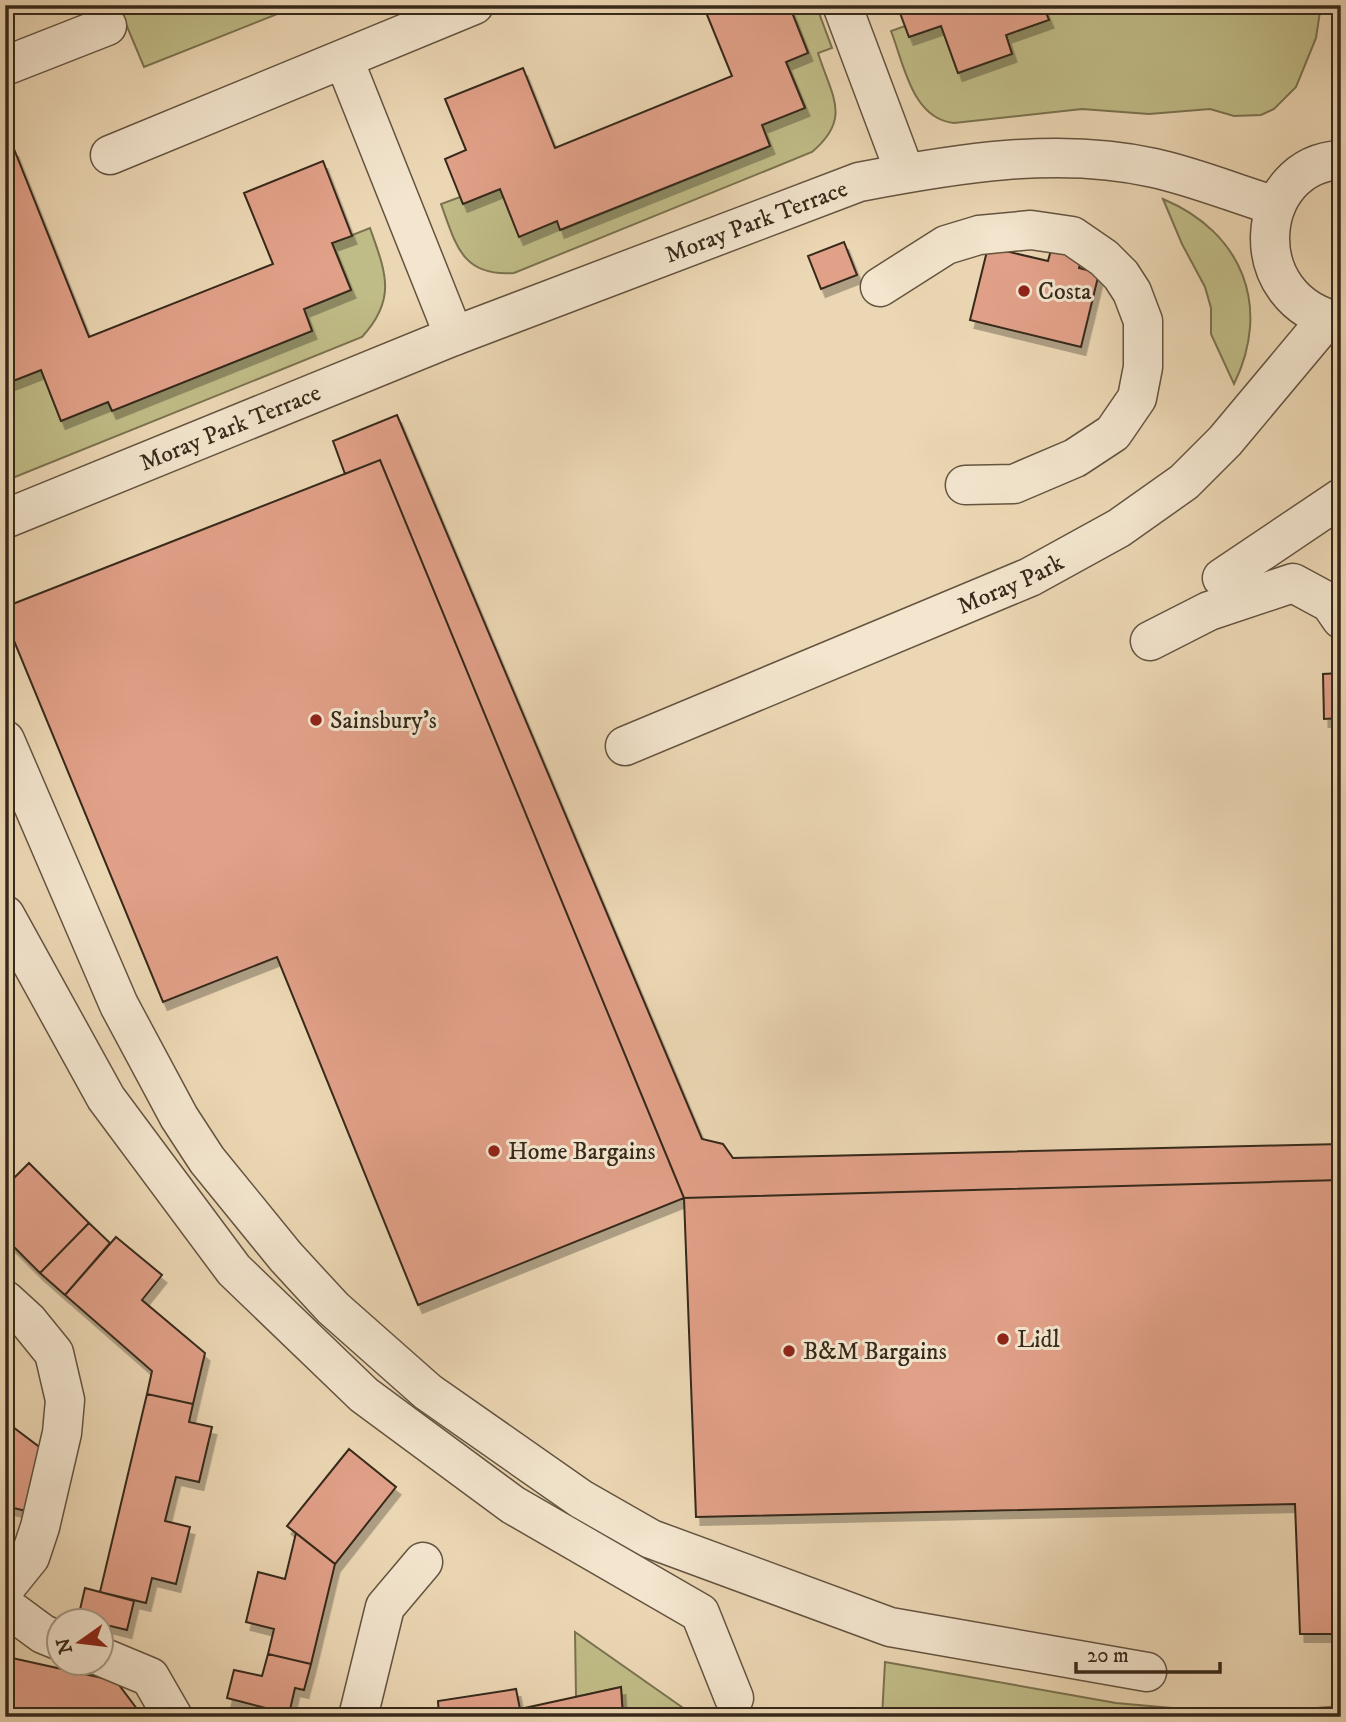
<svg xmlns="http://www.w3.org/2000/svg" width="1346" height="1722" font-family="'IM FELL DW Pica',serif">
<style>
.green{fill:#c0bc87;stroke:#7b7250;stroke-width:2}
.building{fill:#e1a088;stroke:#36291a;stroke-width:2;filter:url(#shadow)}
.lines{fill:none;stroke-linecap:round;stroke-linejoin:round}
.minor-casing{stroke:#645440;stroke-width:41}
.minor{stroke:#f3e5ce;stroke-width:38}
.poi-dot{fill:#8f2418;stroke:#f3e5ce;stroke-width:2.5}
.labels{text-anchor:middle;stroke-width:6;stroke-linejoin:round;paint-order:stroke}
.street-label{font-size:24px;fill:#36291a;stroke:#f3e5ce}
.poi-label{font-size:24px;fill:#36291a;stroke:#f3e5ce;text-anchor:start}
</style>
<defs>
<filter id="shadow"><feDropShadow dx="4.5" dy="8" stdDeviation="0" flood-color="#0004"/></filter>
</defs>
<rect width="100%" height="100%" fill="#ecd7b4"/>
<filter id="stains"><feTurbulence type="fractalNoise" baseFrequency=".00286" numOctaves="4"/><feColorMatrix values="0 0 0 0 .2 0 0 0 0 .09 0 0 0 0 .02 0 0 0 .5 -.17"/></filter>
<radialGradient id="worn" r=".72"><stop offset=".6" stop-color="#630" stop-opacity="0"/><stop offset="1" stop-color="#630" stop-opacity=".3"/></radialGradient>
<path class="green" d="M118 5H300L144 67Z
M789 5H816L832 48 818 53C832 97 852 118 812 152L514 273C462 277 456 245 441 204L460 197 463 204 500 189 519 236 557 221 561 230 770 146 762 125 805 107 786 62 808 52Z
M1043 5H1321L1316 38 1296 87 1274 109 1261 115 1234 116 1210 109 1149 114 1082 109 954 123C912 119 904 64 891 31L905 26 909 37 941 26 958 73 1012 54 1006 35 1048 20Z
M1163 199C1242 232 1272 306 1234 384L1211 334V308L1205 287 1182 244Z
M370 228C386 273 397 299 362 337L5 481V376L8 383 41 370 61 421 108 402 112 410 312 331 304 309 351 290 332 243Z
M575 1632 696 1717H623L621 1687 576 1697Z
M885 1662 1116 1703 1240 1714 1341 1706V1717H882Z"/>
<path class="building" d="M703 5H789L808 53 786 62 805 108 762 125 770 146 560 230 557 221 519 237 500 189 463 204 445 159 466 150 445 99 523 68 555 148 732 76Z
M897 5H1043L1049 20 1006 35 1012 54 958 73 941 26 909 37Z
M14 149 89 337 273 264 244 193 323 161 352 236 332 243 351 290 304 309 312 331 112 411 108 402 61 421 41 370 8 383 5 376V152Z
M844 242 857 275 821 289 808 256Z
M988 247 1048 261 1051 250 1082 257 1079 268 1099 273 1081 347 970 320Z
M397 415 702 1139 723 1144 733 1158 1341 1144V1180L684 1198 380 460 345 474 333 441Z
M380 460 684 1198 418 1305 277 957 163 1002 5 619V607Z
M1341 673V718L1324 719 1323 674Z
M29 1163 89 1223 40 1273 5 1238V1187Z
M1341 1180V1634H1300L1295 1504 696 1517 684 1198Z
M89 1223 110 1243 65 1295 40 1273Z
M116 1237 162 1275 142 1300 205 1353 193 1404 147 1394 152 1371 65 1295Z
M147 1394 193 1404 189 1422 212 1427 199 1482 176 1477 165 1521 190 1527 176 1584 152 1578 146 1603 100 1592Z
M5 1421 42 1449 26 1511 5 1506Z
M349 1449 396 1487 335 1564 287 1526Z
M296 1533 335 1564 311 1664 268 1654 274 1629 246 1622 258 1572 285 1579Z
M85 1588 134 1601 127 1630 102 1624V1620L78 1618Z
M268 1654 311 1664 304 1690 295 1688 289 1714 227 1698 234 1670 262 1676Z
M12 1658 116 1681 143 1717H5V1688Z
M621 1687 623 1717H439L438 1701 516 1689 520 1709Z"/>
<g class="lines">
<g class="minor-casing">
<g id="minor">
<path d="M842 5 905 173"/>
<path d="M344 60 454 336"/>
<path d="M5 66 107 26"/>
<path d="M110 155 474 5"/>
<path d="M1341 160C1253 164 1240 301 1341 322"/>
<path d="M880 287 946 245 979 235 1031 230 1072 236 1104 258 1121 275 1132 292 1143 321V367L1137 398 1113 433 1075 458 1014 484 965 485"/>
<path id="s1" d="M5 519 454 336 859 182C953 164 1059 146 1154 168 1195 177 1236 194 1276 206"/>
<path d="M1222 578 1341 498"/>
<path d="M1150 641 1209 611 1293 583 1330 603 1341 619"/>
<path d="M5 740 119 1005 179 1117 207 1160 286 1257 333 1308 428 1392 581 1499 651 1539 890 1627 1147 1672"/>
<path id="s2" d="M625 746 1030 577 1119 528 1184 482 1225 441 1327 319"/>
<path d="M5 915 106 1098 234 1270 364 1395 513 1505 700 1613 734 1698"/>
<path d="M5 1300 28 1321 54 1353 65 1400 62 1433 40 1527 30 1557 5 1588"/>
<path d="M5 1606 43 1634 60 1641"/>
<path d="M102 1657 150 1677 173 1717"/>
<path d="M358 1717 385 1607 423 1562"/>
</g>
</g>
<use href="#minor" class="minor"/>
</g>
<g class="poi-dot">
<circle cx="1024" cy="291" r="7"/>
<circle cx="316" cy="720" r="7"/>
<circle cx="494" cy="1151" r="7"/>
<circle cx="1003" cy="1339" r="7"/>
<circle cx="789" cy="1351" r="7"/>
</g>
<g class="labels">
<g class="street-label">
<text dy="8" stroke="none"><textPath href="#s1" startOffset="808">Moray Park Terrace</textPath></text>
<text dy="8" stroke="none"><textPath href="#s1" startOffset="243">Moray Park Terrace</textPath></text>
<text dy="8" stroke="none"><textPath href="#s2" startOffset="418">Moray Park</textPath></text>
</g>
<g class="poi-label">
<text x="1038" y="299">Costa</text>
<text x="330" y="728">Sainsbury's</text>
<text x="508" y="1159">Home Bargains</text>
<text x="1017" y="1347">Lidl</text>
<text x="803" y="1359">B&amp;M Bargains</text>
</g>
</g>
<rect width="1346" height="1722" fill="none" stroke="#ecd7b4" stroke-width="28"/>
<rect x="7" y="7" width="1332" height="1708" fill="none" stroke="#36291a" stroke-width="3.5"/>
<rect x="14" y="14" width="1318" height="1694" fill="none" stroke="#36291a" stroke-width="2"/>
<g transform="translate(80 1642) rotate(256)"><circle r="33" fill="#f3e5ce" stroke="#a79a86" stroke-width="2"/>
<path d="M0-5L12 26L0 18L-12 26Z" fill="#8f2418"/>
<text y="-10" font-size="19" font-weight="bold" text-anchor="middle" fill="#36291a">N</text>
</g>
<path d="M1076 1662v10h144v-10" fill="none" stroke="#36291a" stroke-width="3.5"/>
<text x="1087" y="1662" font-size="21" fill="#36291a" stroke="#f3e5ce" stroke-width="5" paint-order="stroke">20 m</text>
<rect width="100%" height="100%" filter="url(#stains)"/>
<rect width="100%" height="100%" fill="url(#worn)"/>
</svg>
